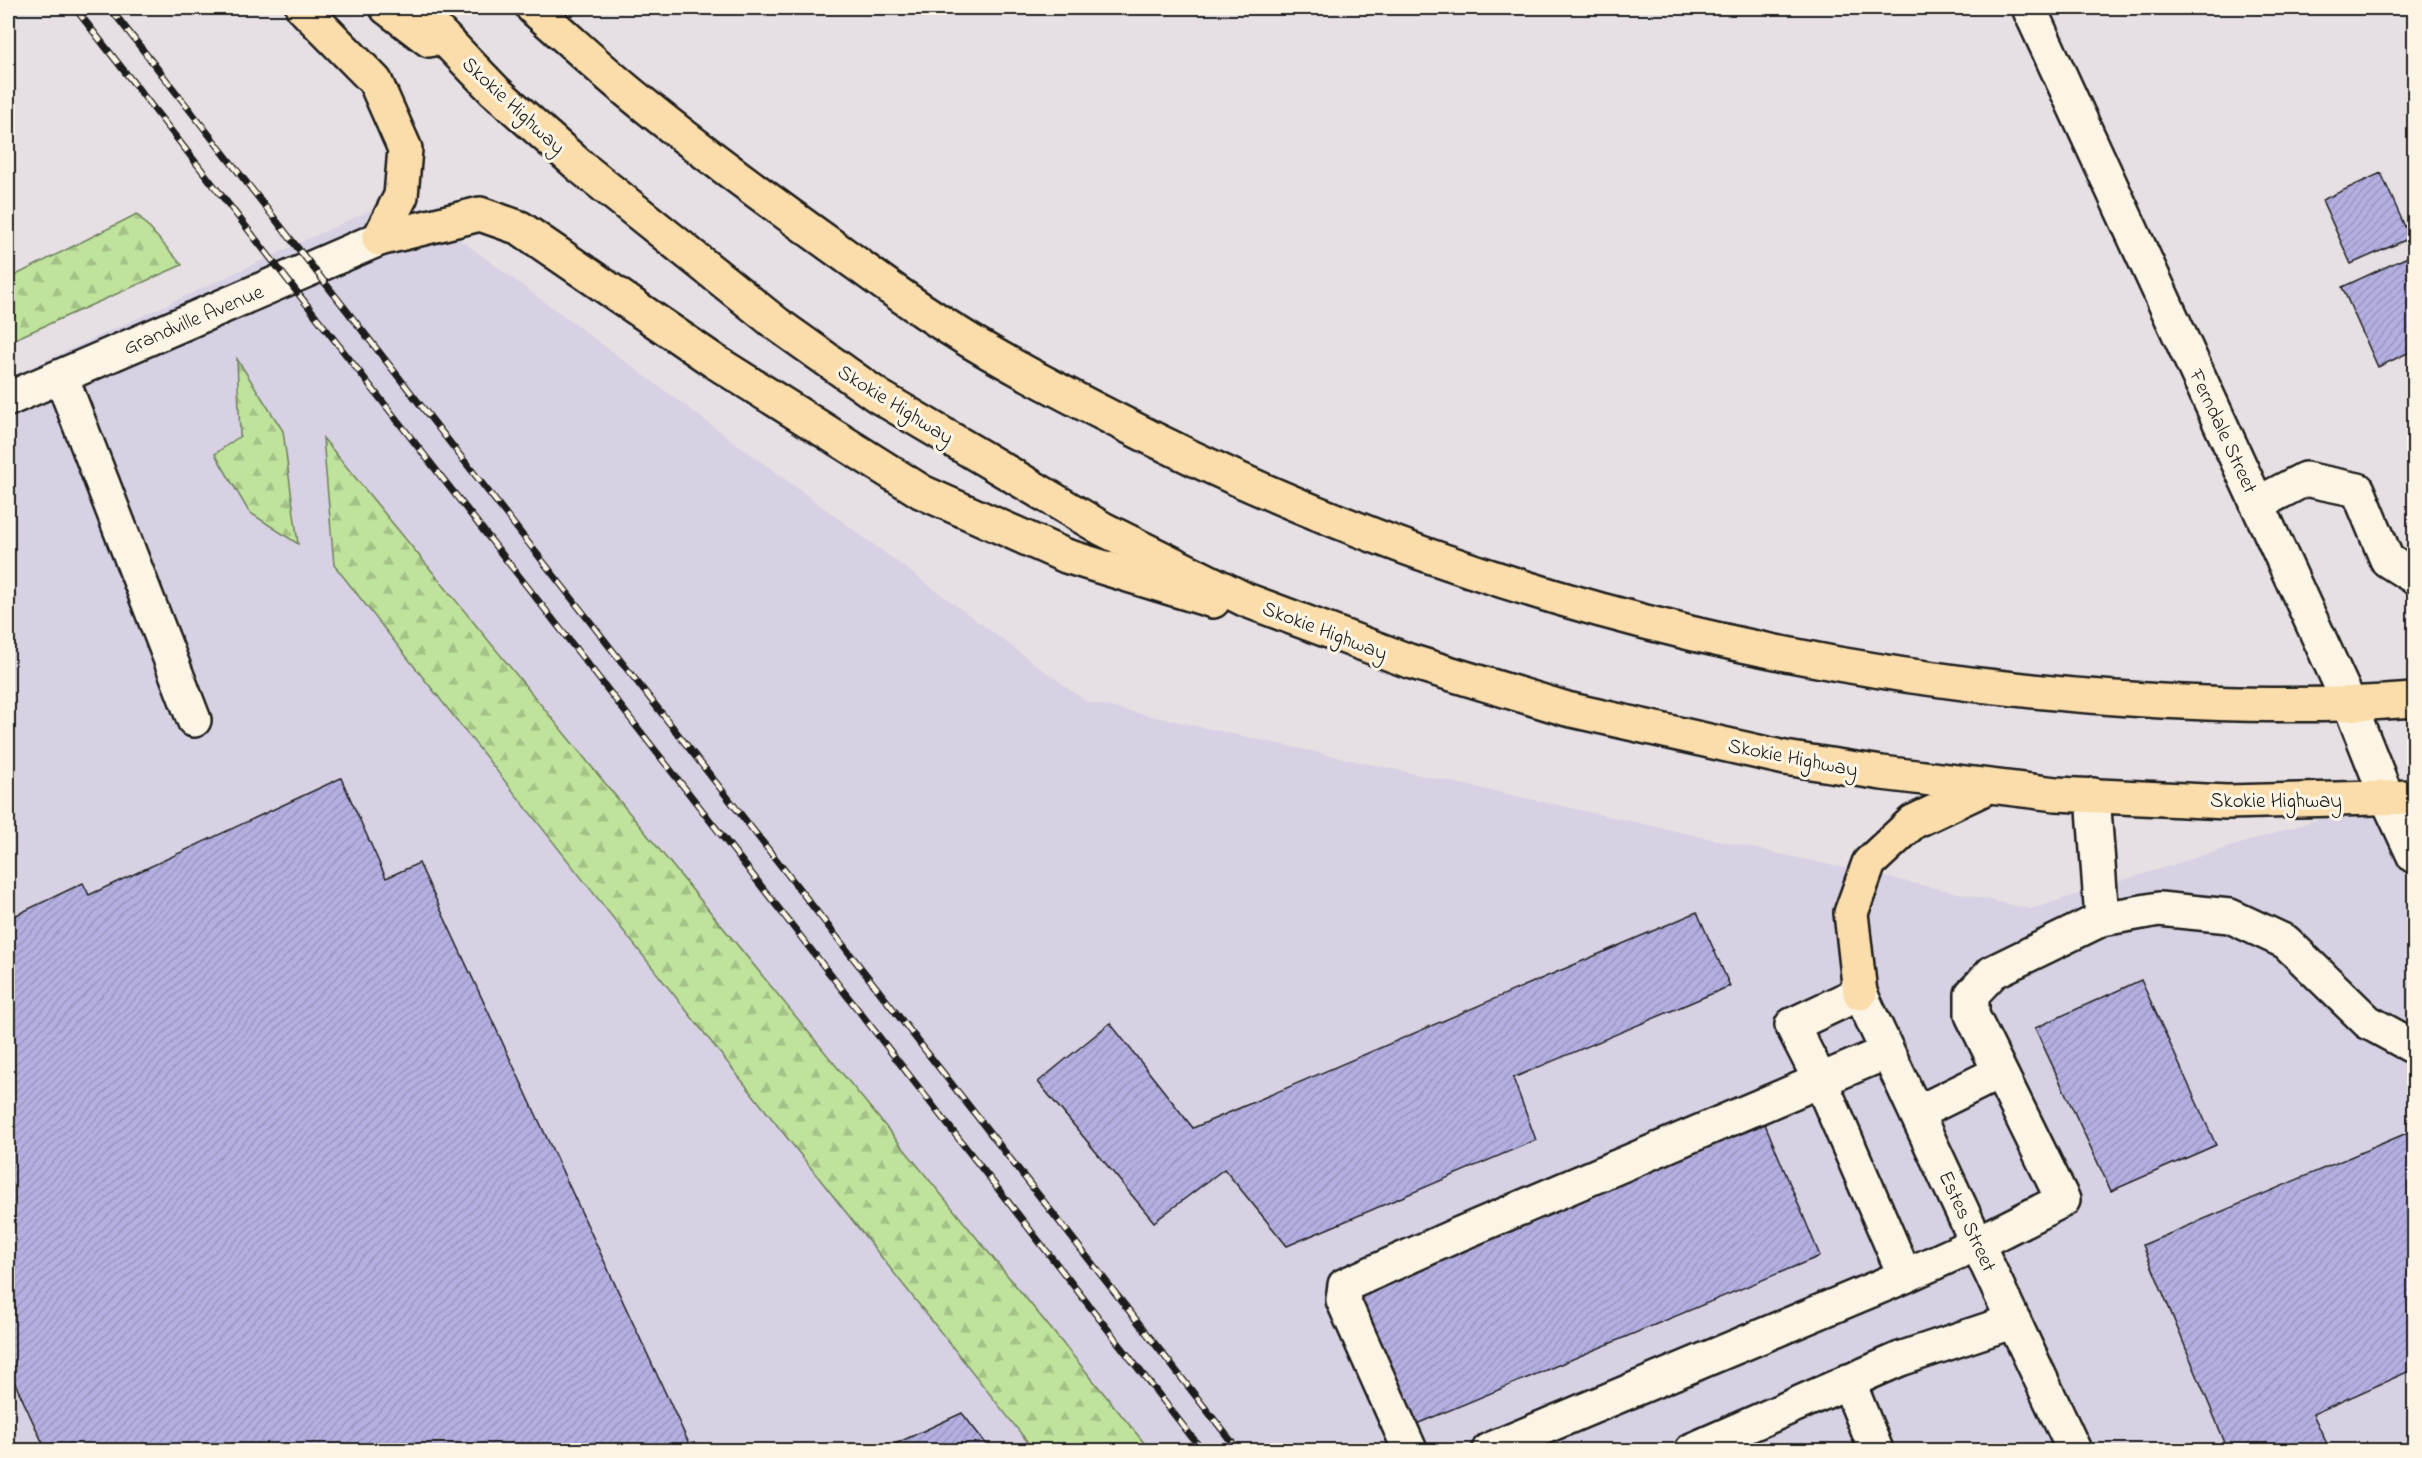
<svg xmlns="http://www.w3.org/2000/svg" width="2422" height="1458" font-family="'Indie Flower',sans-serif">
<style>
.built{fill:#d7d1e3}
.forest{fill:url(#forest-firs);stroke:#6e7f5c;stroke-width:1.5}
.building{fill:url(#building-hatch);stroke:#1c1c1c;stroke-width:1.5}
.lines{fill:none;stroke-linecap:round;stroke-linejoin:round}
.minor-casing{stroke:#1c1c1c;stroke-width:38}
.highway-casing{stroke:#1c1c1c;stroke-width:38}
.minor{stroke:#fcf5e5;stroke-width:33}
.highway{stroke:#faddab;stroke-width:33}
.rail-casing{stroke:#1c1c1c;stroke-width:7}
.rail{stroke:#fcf5e5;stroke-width:4.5;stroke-dasharray:14;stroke-linecap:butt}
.labels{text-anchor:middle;stroke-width:6;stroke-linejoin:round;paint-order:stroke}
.street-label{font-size:21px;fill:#1c1c1c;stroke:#fcf5e5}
</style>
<defs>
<pattern id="forest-firs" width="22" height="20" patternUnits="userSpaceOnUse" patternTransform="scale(1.5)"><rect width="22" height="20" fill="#bfe29c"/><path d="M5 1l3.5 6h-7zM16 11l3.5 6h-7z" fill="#a4c186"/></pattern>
<pattern id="building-hatch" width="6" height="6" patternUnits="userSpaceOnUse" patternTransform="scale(1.5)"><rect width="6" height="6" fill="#b4afe1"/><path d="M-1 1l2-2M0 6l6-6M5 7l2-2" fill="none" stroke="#9a96c0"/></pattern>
</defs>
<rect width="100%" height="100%" fill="#e6e0e4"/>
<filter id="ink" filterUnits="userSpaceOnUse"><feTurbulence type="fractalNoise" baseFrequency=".0167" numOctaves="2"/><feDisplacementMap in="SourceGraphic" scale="12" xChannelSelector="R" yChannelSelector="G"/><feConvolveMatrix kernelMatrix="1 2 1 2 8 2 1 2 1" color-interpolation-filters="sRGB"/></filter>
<g filter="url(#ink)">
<path class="built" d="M401 196 1087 702 2031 909 2387 798 2414 795V1450H8V378Z"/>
<path class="forest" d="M137 214 182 265 8 342V279Z
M237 359 283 431 298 544 249 512 215 454 240 436Z
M323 438 1150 1450H1034L334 565Z"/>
<path class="building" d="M2381 173 2410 238 2351 264 2322 200Z
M2414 254V350L2378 367 2342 287Z
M341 778 386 878 419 863 692 1450H46L8 1368V907L12 917 83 883 89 895Z
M1697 912 1730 986 1513 1078 1536 1140 1287 1246 1224 1169 1154 1222 1038 1082 1110 1023 1193 1128Z
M2141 980 2216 1145 2111 1191 2035 1028Z
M1765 1124 1820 1256 1414 1425 1356 1287Z
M2414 1130V1369L2313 1414 2327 1444 2309 1450H2228L2143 1245Z
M962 1413 991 1450H882Z"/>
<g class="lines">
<g class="minor-casing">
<path id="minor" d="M2029 8 2350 705 2387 798 2414 856
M61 376 194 720
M8 399 379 239
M2257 504 2305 479 2358 490 2387 560 2414 577
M2102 919 2159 909 2230 916 2286 942 2368 1022 2414 1047
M2000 1072 2063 1200 1978 1243 1905 1276 1820 1080 1792 1025 1860 993 2074 1450
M1917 1113 2000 1072 1972 1015V994L1993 972 2102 919 2093 795
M1848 1381 1876 1450
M1410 1450 1343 1300 1345 1285 1457 1235 1887 1052
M1489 1450 1905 1276
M1692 1450 1900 1359 2014 1321"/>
</g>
<g class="highway-casing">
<path id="highway" d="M303 8 375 81 405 149 401 196 379 239
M387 8 429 40
M415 8 495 91 581 167 777 324 878 396 1103 529 1246 600 1409 661 1567 709 1785 758 1882 773 2056 794 2227 802 2414 797
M533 8C569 39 604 73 642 103 703 153 768 200 832 246 863 268 893 291 925 312 985 353 1050 386 1114 419 1424 580 1767 674 2115 698 2215 705 2315 708 2414 700
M379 239 480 214 520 228 714 361 922 492 1066 556 1213 601
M1860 993 1851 913 1869 863 1913 822 1987 787"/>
</g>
<use href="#minor" class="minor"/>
<use href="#highway" class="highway"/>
<g class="rail-casing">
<path id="rail" d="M75 8 1202 1450
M110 8 1238 1450"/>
</g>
<use href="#rail" class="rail"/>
</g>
</g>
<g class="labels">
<g class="street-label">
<text transform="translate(514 105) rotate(43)" y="7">Skokie Highway</text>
<text transform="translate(193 319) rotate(-23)" y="7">Grandville Avenue</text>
<text transform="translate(896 404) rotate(32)" y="7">Skokie Highway</text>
<text transform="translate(2224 431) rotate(65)" y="7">Ferndale Street</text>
<text transform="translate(1325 630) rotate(21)" y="7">Skokie Highway</text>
<text transform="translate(1793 757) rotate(11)" y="7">Skokie Highway</text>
<text x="2276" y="807">Skokie Highway</text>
<text transform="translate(1968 1221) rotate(65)" y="7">Estes Street</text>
</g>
</g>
<rect width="2422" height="1458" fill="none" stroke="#fcf5e5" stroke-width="30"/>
<rect x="15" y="15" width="2392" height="1428" fill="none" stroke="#1c1c1c" stroke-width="2" filter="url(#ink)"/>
</svg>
